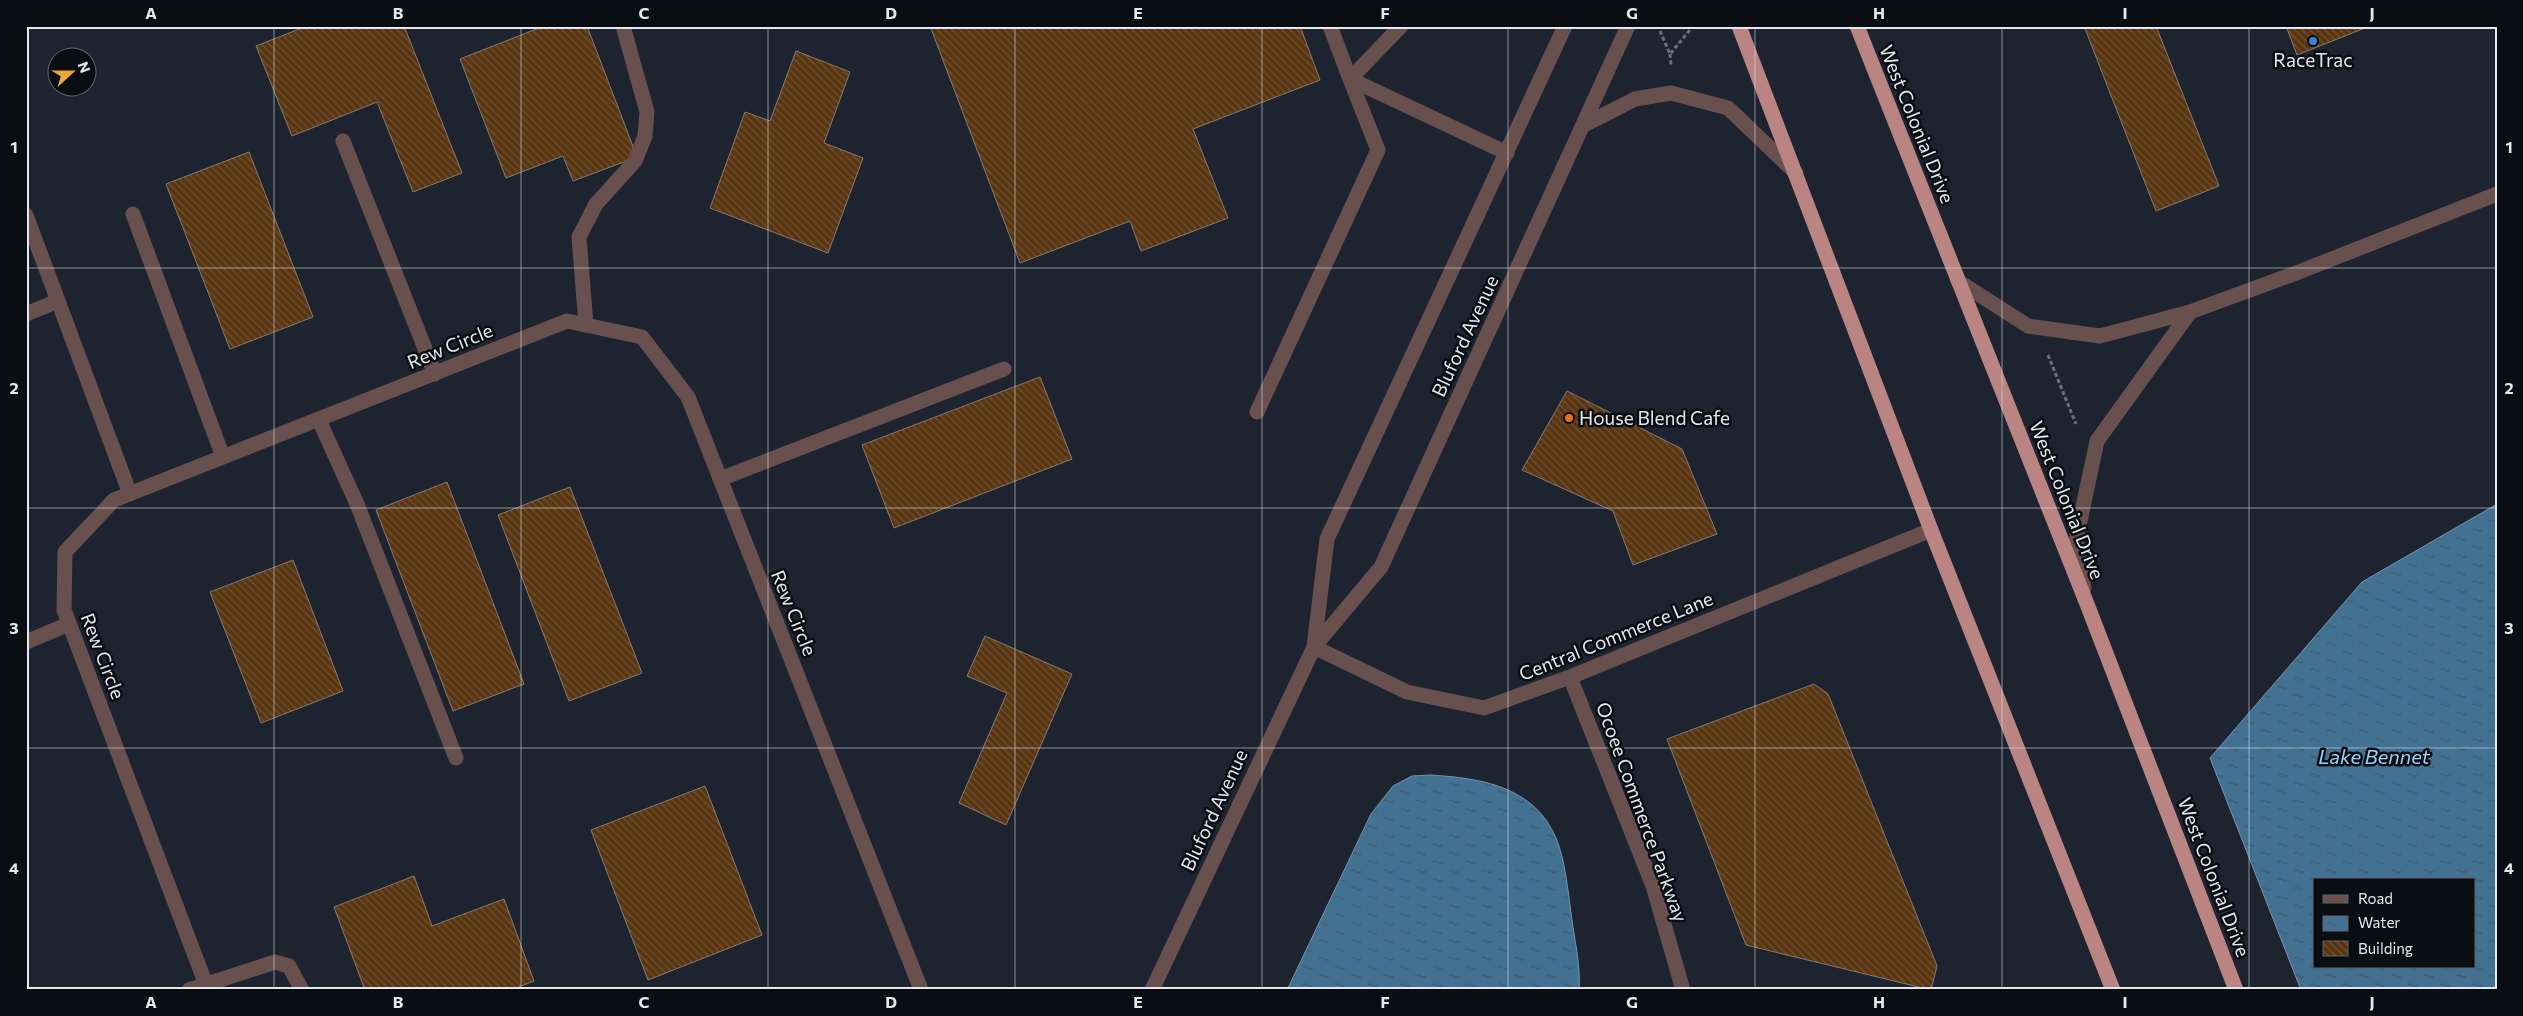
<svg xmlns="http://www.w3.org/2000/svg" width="2523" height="1016" font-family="Commissioner,sans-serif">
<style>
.water{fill:url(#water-ripples);stroke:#7395ae;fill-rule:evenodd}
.building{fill:url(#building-back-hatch);stroke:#877a70}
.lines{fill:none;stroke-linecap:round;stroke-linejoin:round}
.path{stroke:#6c717b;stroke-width:3;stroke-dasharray:4 2.5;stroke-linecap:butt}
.service{stroke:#68504f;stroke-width:15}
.minor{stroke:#68504f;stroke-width:15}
.tertiary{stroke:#68504f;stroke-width:15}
.trunk{stroke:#ba8482;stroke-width:15}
.grid{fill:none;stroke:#e4e9f0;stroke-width:1;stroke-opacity:0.55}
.shop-dot{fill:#3f7fe0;stroke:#0a0d12;stroke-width:2}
.food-dot{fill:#e8710a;stroke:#0a0d12;stroke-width:2}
.labels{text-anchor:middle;stroke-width:5;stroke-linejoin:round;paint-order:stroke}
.poi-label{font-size:19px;fill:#e4e9f0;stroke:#0a0d12}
.street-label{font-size:19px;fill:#e4e9f0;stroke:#0a0d12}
.water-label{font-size:20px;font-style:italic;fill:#99d3fa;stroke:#0a0d12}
.neatline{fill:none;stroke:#e4e9f0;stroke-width:2}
.grid-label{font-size:16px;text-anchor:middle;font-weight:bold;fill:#e4e9f0}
</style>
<defs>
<pattern id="water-ripples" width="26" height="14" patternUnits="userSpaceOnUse" patternTransform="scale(1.25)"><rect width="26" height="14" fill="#427191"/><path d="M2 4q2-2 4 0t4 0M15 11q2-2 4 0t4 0" fill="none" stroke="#435969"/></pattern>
<pattern id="building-back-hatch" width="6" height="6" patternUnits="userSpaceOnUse" patternTransform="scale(1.25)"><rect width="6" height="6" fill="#593511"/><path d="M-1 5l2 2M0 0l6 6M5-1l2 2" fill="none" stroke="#715234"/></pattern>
</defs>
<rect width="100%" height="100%" fill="#1e242f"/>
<path class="water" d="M2497 504V990H2301L2210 758 2362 582ZM2314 880H2474V967H2314Z
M1430 775C1480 778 1534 786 1556 838 1565 859 1568 891 1571 913 1574 938 1581 965 1579 990H1287L1371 814 1393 786 1412 776Z"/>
<path class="building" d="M307 26H404L462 173 413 192 377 102 292 136 256 46Z
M544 26H587L637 157 573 181 563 156 506 178 460 59Z
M930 26H1300L1320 80 1193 129 1228 218 1141 251 1130 221 1020 263Z
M2084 26H2156L2219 186 2156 211Z
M2286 26H2370L2297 55Z
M796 51 850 72 824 143 863 158 828 253 710 208 745 112 770 121Z
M249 152 313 317 230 349 166 184Z
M1040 377 1072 459 894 528 862 445Z
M1567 391 1682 449 1717 534 1633 565 1613 511 1522 470Z
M447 482 524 684 453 711 376 510Z
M570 487 642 673 569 701 498 515Z
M293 560 343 691 261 723 210 592Z
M985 636 1072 674 1006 825 959 803 1007 693 967 676Z
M1814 684 1828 694 1937 966 1931 990 1746 945 1667 739Z
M705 786 762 935 648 980 591 830Z
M414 876 432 926 504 899 534 981 511 990H365L334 907Z"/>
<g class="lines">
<path class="path" d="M1660 31 1670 54 1690 30
M1670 54 1671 65
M2048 355 2076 424"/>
<path class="service" d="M1330 26 1350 79 1507 153
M343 141 435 374
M133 214 223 457
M26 215 130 494
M1958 281 2028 326 2100 336 2190 312 2291 275 2497 194
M26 314 58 301
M586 325 579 237 596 204 635 161 645 136 647 112 623 26
M1257 412 1378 150 1350 79 1401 26
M319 420 357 504 456 758
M720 479 1004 369
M2084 588 2076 540 2097 441 2190 312
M26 642 69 624
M189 990 275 962 289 966 302 990"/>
<path class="minor" d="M1314 647 1407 692 1484 708 1570 677 1931 530
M1570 677 1653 886 1683 990
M208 990 64 610 65 552 114 500 567 321 642 337 688 397 920 987"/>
<path class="tertiary" d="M1584 125 1635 99 1671 93 1728 108 1796 173
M1314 647 1327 539 1565 26
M1152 990 1314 647 1381 567 1628 26"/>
<path class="trunk" d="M1739 26 1931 530 2113 990
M1857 26 2087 604 2236 990"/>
</g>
<path class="grid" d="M274 26V990M521 26V990M768 26V990M1015 26V990M1262 26V990M1508 26V990M1755 26V990M2002 26V990M2249 26V990M26 268H2497M26 508H2497M26 748H2497"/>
<circle class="shop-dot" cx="2313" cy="41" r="5"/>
<circle class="food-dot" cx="1569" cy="418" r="5"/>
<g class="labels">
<g class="poi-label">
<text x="2313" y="67">RaceTrac</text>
<text x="1579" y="425" text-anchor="start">House Blend Cafe</text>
</g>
<g class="street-label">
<text transform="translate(1917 124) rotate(68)" y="7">West Colonial Drive</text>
<text transform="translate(1465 336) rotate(-65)" y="7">Bluford Avenue</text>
<text transform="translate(450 346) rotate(-22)" y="7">Rew Circle</text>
<text transform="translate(2067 500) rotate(68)" y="7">West Colonial Drive</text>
<text transform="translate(794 613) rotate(68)" y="7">Rew Circle</text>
<text transform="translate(1616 636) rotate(-22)" y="7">Central Commerce Lane</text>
<text transform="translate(103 656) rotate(69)" y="7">Rew Circle</text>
<text transform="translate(1214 810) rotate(-65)" y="7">Bluford Avenue</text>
<text transform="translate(1642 812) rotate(70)" y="7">Ocoee Commerce Parkway</text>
<text transform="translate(2214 877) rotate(69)" y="7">West Colonial Drive</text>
</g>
<g class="water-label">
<text x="2374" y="764">Lake Bennet</text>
</g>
</g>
<rect width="2523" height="1016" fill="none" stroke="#0a0d12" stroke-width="55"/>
<rect x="2313" y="878" width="162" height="90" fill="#0a0d12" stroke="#61656b"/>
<rect x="2323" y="895" width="25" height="8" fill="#68504f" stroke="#61656b"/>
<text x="2358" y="904" font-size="15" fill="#e4e9f0">Road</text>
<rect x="2323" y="916" width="25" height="15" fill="url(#water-ripples)" stroke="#61656b"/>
<text x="2358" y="928" font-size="15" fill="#e4e9f0">Water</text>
<rect x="2323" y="941" width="25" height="15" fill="url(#building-back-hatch)" stroke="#61656b"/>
<text x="2358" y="954" font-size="15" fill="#e4e9f0">Building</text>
<g transform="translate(72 72) rotate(69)"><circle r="24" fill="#0a0d12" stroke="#61656b"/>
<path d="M0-4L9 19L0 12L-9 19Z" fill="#eaaa38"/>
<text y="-8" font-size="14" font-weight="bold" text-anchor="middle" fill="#e4e9f0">N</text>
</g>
<rect x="28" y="28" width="2468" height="960" class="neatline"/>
<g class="grid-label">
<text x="151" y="19">A</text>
<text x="398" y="19">B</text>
<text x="644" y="19">C</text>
<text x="891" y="19">D</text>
<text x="1138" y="19">E</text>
<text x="1385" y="19">F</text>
<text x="1632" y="19">G</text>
<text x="1879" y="19">H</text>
<text x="2125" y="19">I</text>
<text x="2372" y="19">J</text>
<text x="14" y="153">1</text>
<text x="2509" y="153">1</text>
<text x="14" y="394">2</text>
<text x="2509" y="394">2</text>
<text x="14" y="634">3</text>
<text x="2509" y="634">3</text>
<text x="14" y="874">4</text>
<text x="2509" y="874">4</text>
<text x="151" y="1008">A</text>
<text x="398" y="1008">B</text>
<text x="644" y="1008">C</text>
<text x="891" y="1008">D</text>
<text x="1138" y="1008">E</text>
<text x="1385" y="1008">F</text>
<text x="1632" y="1008">G</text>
<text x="1879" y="1008">H</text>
<text x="2125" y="1008">I</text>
<text x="2372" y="1008">J</text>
</g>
</svg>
